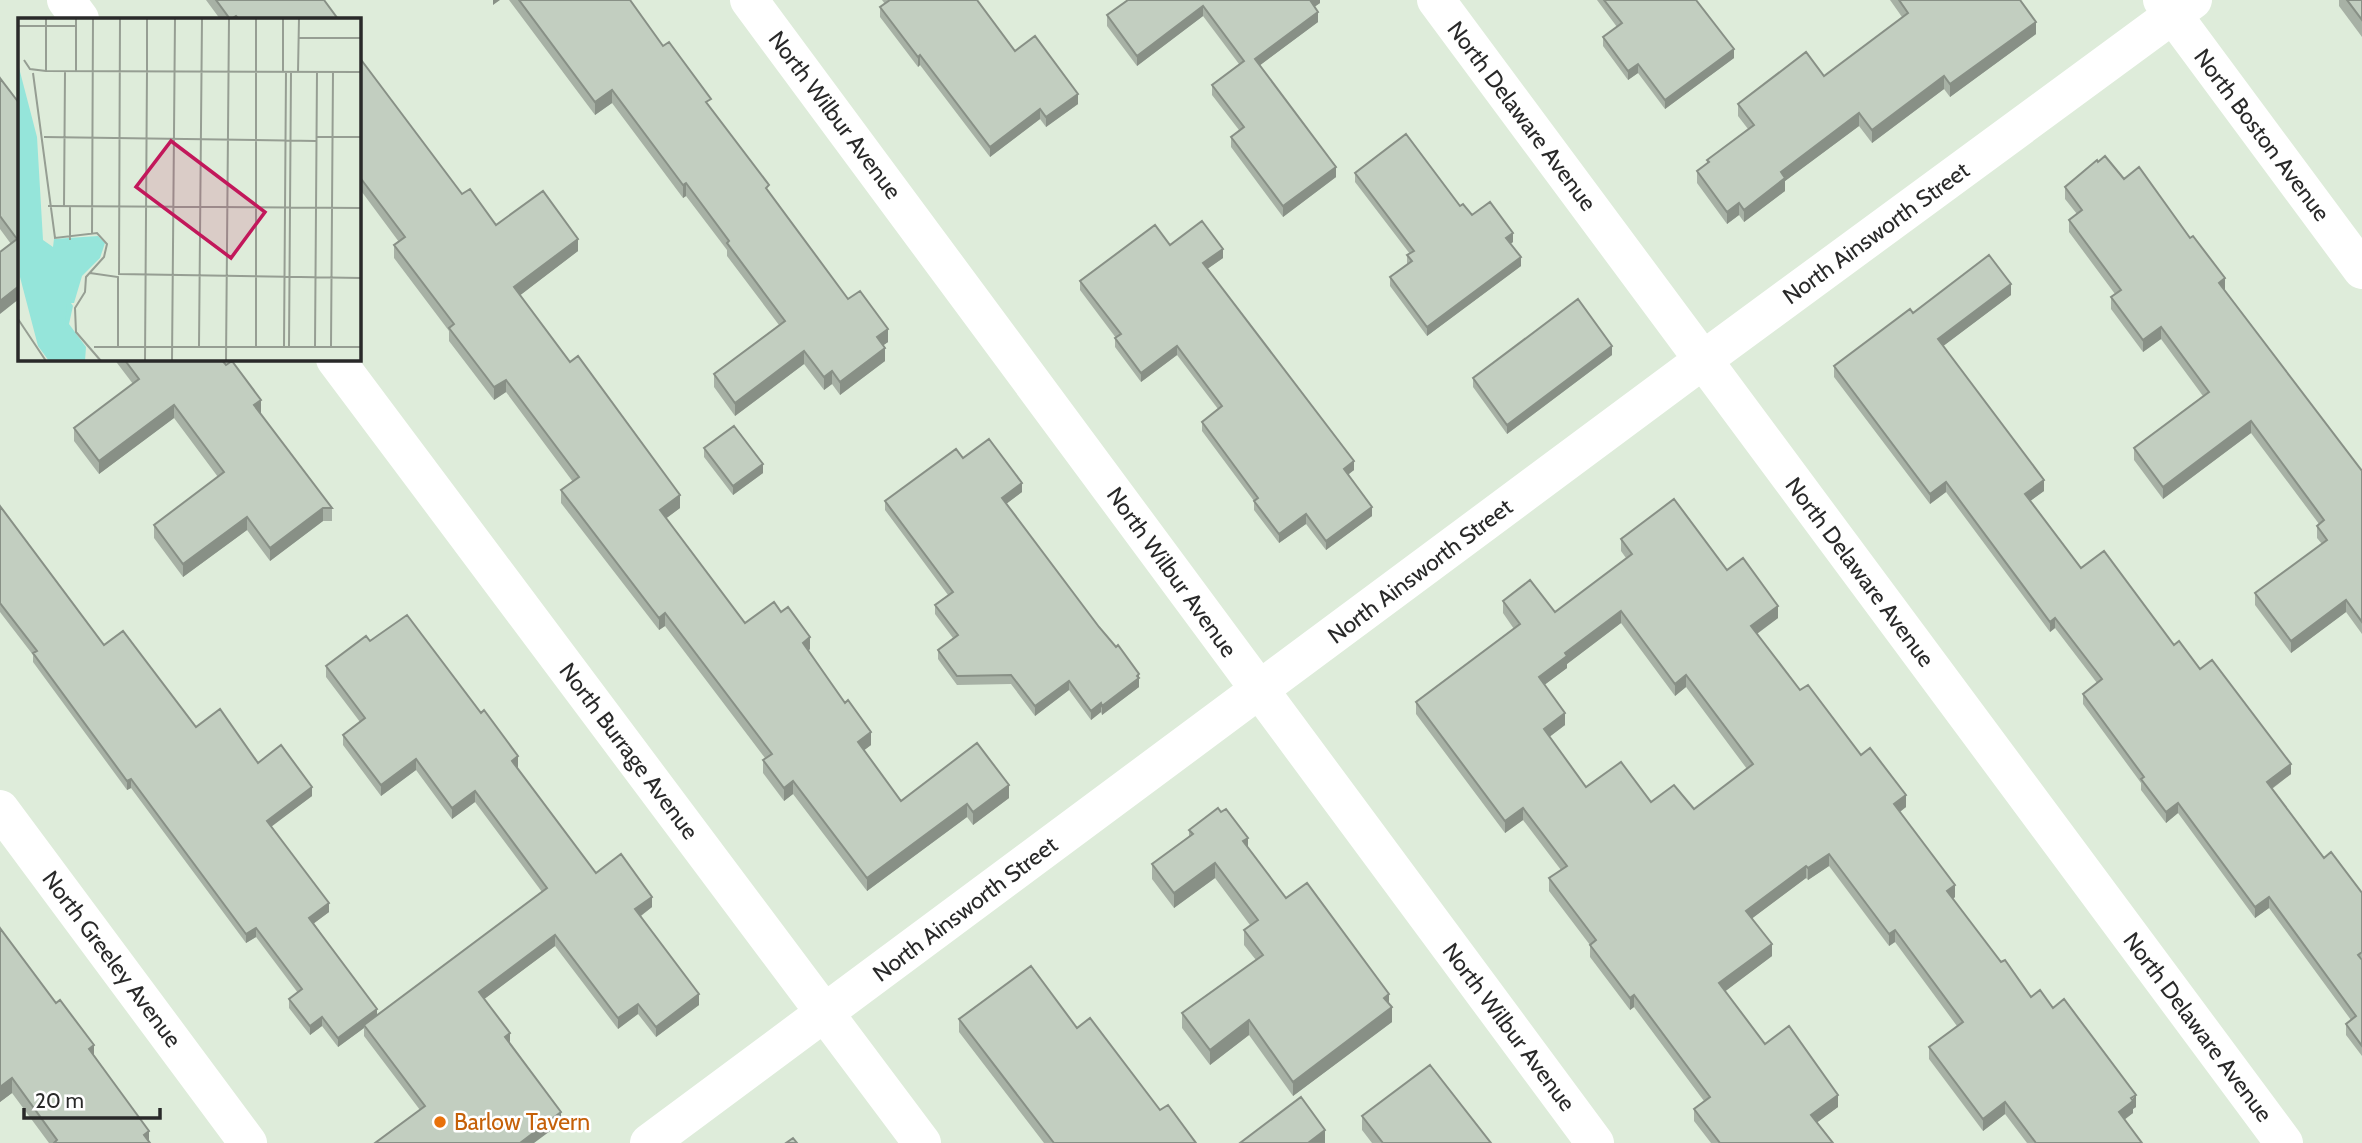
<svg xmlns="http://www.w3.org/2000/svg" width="2362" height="1143" font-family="Cabin,sans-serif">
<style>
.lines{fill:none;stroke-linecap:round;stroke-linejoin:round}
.street{stroke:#fff;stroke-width:38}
.secondary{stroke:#fff;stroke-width:38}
.wall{fill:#a7b1a5;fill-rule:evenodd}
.shaded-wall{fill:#889086}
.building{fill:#c2cec0;stroke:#889086;stroke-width:2;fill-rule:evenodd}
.food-dot{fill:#e8710a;stroke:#fff;stroke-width:2.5}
.labels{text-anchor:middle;stroke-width:5;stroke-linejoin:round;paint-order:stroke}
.street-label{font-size:23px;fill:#292929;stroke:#fff}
.food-label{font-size:23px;fill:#c56008;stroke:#fff;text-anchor:start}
.inset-road{fill:none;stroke:#969e93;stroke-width:2}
.view{fill:#c2185b;fill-opacity:0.15;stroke:#c2185b;stroke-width:3.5}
.inset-edge{fill:none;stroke:#292929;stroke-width:3.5}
</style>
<rect width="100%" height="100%" fill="#deecda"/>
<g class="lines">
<path class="street" d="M66 0 80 19
M749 0 1595 1143
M1436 0 2284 1143
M2162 0 2362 270
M335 359 922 1143
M649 1143 1703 360 2193 0"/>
<path class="secondary" d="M0 809 248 1143"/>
</g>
<path class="wall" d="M206 0H324L338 19H220Z
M509 0H630L663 46 711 108 769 192 848 299 888 342 883 345 885 361 840 395 832 384 824 390 804 364 735 416 714 387V374L779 325 727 256V250L686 196 683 198 612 103 595 115Z
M882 0H977L1015 51 1078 104 1046 127 1040 119 990 157 920 65 918 67 880 17V7L885 4Z
M1128 0H1320V3L1314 7 1318 22 1260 65 1336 177 1283 217 1231 147V137L1239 130 1212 95V85L1239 64 1203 16 1137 66 1107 26V15Z
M1597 0H1696L1734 58 1665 109 1638 73 1628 80 1603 46V37L1617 27Z
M1890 0H2020L2036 34 1950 97 1944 89 1872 143 1859 126 1785 181V191L1744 222 1739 215 1727 224 1697 183V171L1707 163V160L1748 129 1738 116V104L1824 76 1902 17Z
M2339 0H2362V37L2339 6Z
M359 47 361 60 462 194 496 225 578 251 520 295 680 508 666 518 745 623 810 649 808 651 871 745 864 750 901 801 1009 798 973 825 967 817 867 891 793 794 784 801 763 773V760L765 758 665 626 659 630 561 503V490L573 482 506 392 494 400 449 341V331L394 258V245L399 242 359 188Z
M0 78 19 103V299L11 244 0 229Z
M2098 162 2124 179 2225 291 2362 471V634L2346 612 2291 653 2255 605V593L2322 544 2317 538V526L2319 524 2251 433 2163 499 2134 460V448L2203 396 2161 339 2143 352 2111 309V297L2115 294 2069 232V220L2077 214 2065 199V187Z
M1355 173 1460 206 1513 242 1510 244 1521 266 1427 336 1390 286V277L1407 264V255L1410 254 1355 182Z
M1170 245 1223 258 1207 269 1354 470 1348 474 1372 516 1326 550 1306 524 1279 543 1254 510V501L1202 431V422L1218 409 1177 355 1141 382 1115 347V338H1116L1080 290V281Z
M2011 295 1943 346 2044 491 2030 501 2081 568 2174 645 2200 669 2291 774 2272 789 2324 858 2362 893V1056L2346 1035V1024L2351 1020 2269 908 2255 918 2178 813 2166 823 2141 790V783L2083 704V694L2097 683 2055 628 2050 632 1946 492 1930 504 1834 377V366L1913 313Z
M1612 355 1507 434 1473 387V378Z
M114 359H221L261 414 332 508V521H323L270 561 247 530 183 577 154 538V525L218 477 174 418 99 474 74 441V428L133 384Z
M704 448 763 473 733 495 704 457Z
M963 458 1022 492 1006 504 1099 627 1139 674V687L1102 715 1101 712 1091 720 1069 690 1035 716 1011 684 957 685 938 659V650L953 638 935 614V605L948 595 885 510V501Z
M0 506 104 645 196 727 258 763 312 796 271 826 329 912 314 923 377 1015 542 892 475 802 452 819 416 770 381 796 343 745V735L360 722 326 677V666L370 641 518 767 517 768 596 873 652 907 641 916 699 1005 656 1037 638 1014 618 1029 555 946 484 999 510 1044 561 1123 420 1110 364 1036V1028L338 1047 322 1026 310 1035 289 1008V999L298 993 256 937 246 943 131 788 127 790 33 662V655L0 612Z
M1621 539 1727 570 1778 618 1757 634 1800 690 1861 755 1906 807 1900 812 1955 897 1953 899 2001 962 2031 997 2053 1008 2136 1107 2133 1109V1113L2124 1119 2142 1143H2027L2005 1114 1983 1131 1929 1059V1047L1957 1026 1895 942 1889 946 1829 866 1808 880 1806 878 1752 918 1772 956 1725 991 1765 1044 1838 1107 1817 1122 1833 1143H1711L1694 1121V1109L1704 1101 1634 1007 1630 1010 1590 957V945L1549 891V878L1561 870 1523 820 1505 833 1416 714V702L1514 629 1503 613V601L1555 612 1626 558 1621 551ZM1621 623 1675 696 1686 687 1747 769 1694 809 1651 802 1586 787 1549 737 1565 725 1544 685 1567 668V664Z
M1189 830 1248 848 1286 898 1389 1004 1392 1022 1293 1096 1249 1035 1210 1065 1182 1028V1013L1256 960 1244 945V930L1250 925 1215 878 1174 908 1152 879V864L1189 836Z
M0 928 94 1055 150 1143H49L12 1093 0 1102Z
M959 1019 1077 1028 1160 1110 1196 1143H1044L959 1032Z
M1362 1116 1491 1143H1372L1362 1130Z"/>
<path class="shaded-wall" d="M493 0H500L493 5Z
M1310 0H1320V3L1310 10Z
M1203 6V16L1137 66V56Z
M1318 12V22L1255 69V59Z
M2036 22V34L1950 97V84Z
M1734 49V58L1665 109V100Z
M920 55V65L918 67V57Z
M1638 64V73L1628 80V71Z
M1944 76V89L1872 143V130Z
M612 90V103L595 115V102Z
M1078 94V104L1046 127V117Z
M1040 109V119L990 157V147Z
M1859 113V126L1785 181V191L1744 222V210L1781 172Z
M1336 167V177L1283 217V206Z
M686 183V196L683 198V185Z
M1739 203V215L1727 224V212Z
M1513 233V242L1506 247V238Z
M578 239V251L514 300V287Z
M1223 249V258L1203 272V263Z
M1521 257V266L1427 336V327Z
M2225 278V290L2219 283Z
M2011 284V295L1938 350V339Z
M19 286V299L0 314V301Z
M2161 327V339L2143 352V340Z
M888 329V342L877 350V337Z
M1177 346V355L1141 382V373Z
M1612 346V355L1507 434V425Z
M885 348V361L840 395V382Z
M804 351V364L735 416V403Z
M832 371V384L824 390V377Z
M506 380V392L494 400V387Z
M261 400V413L254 418V405Z
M174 405V418L99 474V461Z
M2251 421V433L2163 499V487Z
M1354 461V470L1344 478V469Z
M763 464V473L733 495V486Z
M2044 480V491L2025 505V494Z
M1946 482V492L1930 504V494Z
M1022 483V492L1002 507V498Z
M680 495V508L660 523V510Z
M1372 507V516L1326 550V541Z
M323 508V521L270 561V548Z
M1306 514V524L1279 543V534Z
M247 517V530L183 577V564Z
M2346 600V612L2291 653V641Z
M1778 606V618L1751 638V626Z
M1621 611V623L1567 664V668L1539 689V677L1565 653Z
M665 613V626L659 630V618Z
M2055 618V628L2050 632V622Z
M810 637V649L803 655V643Z
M1139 674V687L1102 715V706Z
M1686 675V687L1675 696V684Z
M1069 681V690L1035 716V706Z
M1101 703V712L1091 720V711Z
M1565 713V725L1544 741V729Z
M871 732V745L858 755V742Z
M518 756V767L512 771V761Z
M416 759V770L381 796V785Z
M2291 764V774L2267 792V782Z
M131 779V788L127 790V781Z
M793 781V794L784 801V788Z
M1009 785V798L973 825V812Z
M312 787V796L267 830V821Z
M475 791V802L452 819V808Z
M1906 795V807L1894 816V804Z
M2178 803V813L2166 823V812Z
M967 804V817L867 891V878Z
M1523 808V820L1505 833V821Z
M1248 838V853L1243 841Z
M1829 854V866L1808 880V868Z
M1215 863V878L1174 908V893Z
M1806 866V878L1746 923V911Z
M1955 885V897L1947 903V891Z
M652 897V907L635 920V909Z
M2269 897V908L2255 918V907Z
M329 903V912L309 927V918Z
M256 928V937L246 943V934Z
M1895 930V942L1889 946V934Z
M555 935V946L479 1003V992Z
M1772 944V956L1719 996V983Z
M699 994V1005L656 1037V1027Z
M1389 994V1009L1384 998Z
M1634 995V1007L1630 1010V998Z
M638 1004V1014L618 1029V1018Z
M1392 1007V1022L1293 1096V1082Z
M377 1009V1018L364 1025V1028L338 1047V1038Z
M322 1017V1026L310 1035V1026Z
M1249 1020V1035L1210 1065V1050Z
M510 1033V1044L505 1037Z
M94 1045V1060L89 1049Z
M12 1078V1093L0 1102V1087Z
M1838 1095V1107L1811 1127V1115Z
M2136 1095V1107L2133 1109V1113L2119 1124V1112Z
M2005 1102V1114L1983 1131V1119Z
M561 1112V1123L534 1143H520Z
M1325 1130V1143H1308Z
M149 1131V1143L144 1135Z"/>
<path class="building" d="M216 0H324L338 19H239L236 16 231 19H230Z
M519 0H630L663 46 669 42 711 99 706 102 769 185 766 188 848 299 860 291 888 329 877 337 885 348 840 382 832 371 824 377 804 351 735 403 714 374 785 321 727 243 729 241 686 183 683 185 612 90 595 102Z
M890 0H977L1015 51 1035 36 1078 94 1046 117 1040 109 990 147 920 55 918 57 880 7Z
M1128 0H1310L1318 12 1255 59 1336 167 1283 206 1231 137 1244 127 1212 85 1244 61 1203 6 1137 56 1107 15Z
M1604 0H1696L1734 49 1665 100 1638 64 1628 71 1603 37 1622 23Z
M1899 0H2020L2036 22 1950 84 1944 76 1872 130 1859 113 1781 172 1785 178 1744 210 1739 203 1727 212 1697 171 1709 162 1707 160 1754 125 1738 104 1806 52 1824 76 1908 13Z
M2347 0H2362V20Z
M359 57 462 194 470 189 496 225 543 191 578 239 514 287 570 362 578 356 680 495 660 510 745 623 774 602 781 612 788 607 810 637 803 643 845 703 848 700 871 732 858 742 901 801 977 743 1009 785 973 812 967 804 867 878 793 781 784 788 763 760 772 754 665 613 659 618 561 490 579 477 506 380 494 387 449 328 454 324 394 245 405 237 359 176Z
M0 78 19 103V286L0 301V252L17 239 0 216Z
M1406 134 1460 206 1463 204 1472 215 1490 202 1513 233 1506 238 1521 257 1427 327 1390 277 1412 261 1407 255 1414 251 1355 173Z
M2105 156 2124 179 2139 167 2190 238 2193 236 2225 278 2219 283 2362 471V622L2346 600 2291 641 2255 593 2327 540 2317 526 2324 520 2251 421 2163 487 2134 448 2209 392 2161 327 2143 340 2111 297 2121 290 2069 220 2082 210 2065 187 2097 160 2098 162Z
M1202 221 1223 249 1203 263 1354 461 1344 469 1372 507 1326 541 1306 514 1279 534 1254 501 1258 498 1202 422 1222 406 1177 346 1141 373 1115 338 1121 334 1080 281 1155 225 1170 245Z
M1989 255 2011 284 1938 339 2044 480 2025 494 2081 568 2104 551 2174 645 2179 641 2200 669 2212 660 2291 764 2267 782 2324 858 2331 852 2362 893V952L2358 955 2362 960V1046L2346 1024 2356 1016 2269 897 2255 907 2178 803 2166 812 2141 779 2144 777 2083 694 2102 679 2055 618 2050 622 1946 482 1930 494 1834 366 1910 309 1913 313Z
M1578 299 1612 346 1507 425 1473 378Z
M124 359H221L226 365 232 361 261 400 254 405 332 508H323L270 548 247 517 183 564 154 525 224 472 174 405 99 461 74 428 139 379Z
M734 426 763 464 733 486 704 448Z
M989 439 1022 483 1002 498 1099 627 1116 647 1118 645 1139 674 1137 676 1139 678 1102 706 1101 703 1091 711 1069 681 1035 706 1011 675 957 676 938 650 958 635 935 605 953 592 885 501 956 449 963 458Z
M1674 499 1727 570 1743 558 1778 606 1751 626 1800 690 1808 685 1861 755 1870 748 1906 795 1894 804 1955 885 1947 891 2001 962 2005 960 2031 997 2040 990 2053 1008 2064 999 2136 1095 2131 1098 2133 1101 2119 1112 2142 1143H2036L2005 1102 1983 1119 1929 1047 1963 1022 1895 930 1889 934 1829 854 1808 868 1806 866 1746 911 1772 944 1719 983 1765 1044 1789 1026 1838 1095 1811 1115 1833 1143H1720L1694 1109 1710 1097 1634 995 1630 998 1590 945 1596 940 1549 878 1567 866 1523 808 1505 821 1416 702 1520 624 1503 601 1530 580 1555 612 1632 554 1621 539ZM1621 611 1675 684 1686 675 1753 764 1694 809 1674 785 1651 802 1621 762 1586 787 1544 729 1565 713 1539 677 1567 656 1565 653Z
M0 506 104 645 123 631 196 727 220 709 258 763 281 745 312 787 267 821 329 903 309 918 377 1009 338 1038 322 1017 310 1026 289 999 302 989 256 928 246 934 131 779 127 781 33 653 37 651 0 603Z
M407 615 481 713 484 710 518 756 512 761 596 873 621 854 652 897 635 909 699 994 656 1027 638 1004 618 1018 555 935 479 992 510 1033 505 1037 561 1112 520 1143H375L425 1106 364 1025 547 888 475 791 452 808 416 759 381 785 343 735 365 718 326 666 366 636 370 641Z
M1218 808 1221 812 1226 809 1248 838 1243 841 1286 898 1307 883 1389 994 1384 998 1392 1007 1293 1082 1249 1020 1210 1050 1182 1013 1263 955 1244 930 1258 920 1215 863 1174 893 1152 864 1193 834 1189 830Z
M0 928 56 1003 60 1000 94 1045 89 1049 149 1131 144 1135 150 1143H54L57 1140 12 1078 0 1087Z
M1031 966 1077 1028 1090 1018 1160 1110 1168 1105 1196 1143H1054L959 1019Z
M1430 1065 1491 1143H1383L1362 1116Z
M1301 1097 1325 1130 1308 1143H1240Z
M793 1138 797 1143H786Z"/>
<circle class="food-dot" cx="440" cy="1122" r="7"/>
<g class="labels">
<g class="street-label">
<text transform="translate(835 115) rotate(53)" y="8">North Wilbur Avenue</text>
<text transform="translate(1522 116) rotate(53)" y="8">North Delaware Avenue</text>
<text transform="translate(2262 135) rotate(53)" y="8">North Boston Avenue</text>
<text transform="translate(1876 233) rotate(-36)" y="8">North Ainsworth Street</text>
<text transform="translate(1420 571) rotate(-37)" y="8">North Ainsworth Street</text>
<text transform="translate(1172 572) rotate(54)" y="8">North Wilbur Avenue</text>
<text transform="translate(1860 572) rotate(53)" y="8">North Delaware Avenue</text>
<text transform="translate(629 751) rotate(53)" y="8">North Burrage Avenue</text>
<text transform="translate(965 909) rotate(-37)" y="8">North Ainsworth Street</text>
<text transform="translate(112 959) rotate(53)" y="8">North Greeley Avenue</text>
<text transform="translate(1509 1027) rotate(53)" y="8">North Wilbur Avenue</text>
<text transform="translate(2198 1027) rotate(53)" y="8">North Delaware Avenue</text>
</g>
<g class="food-label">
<text x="454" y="1130">Barlow Tavern</text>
</g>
</g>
<g transform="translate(18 18)">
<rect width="343" height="343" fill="#deecda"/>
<path d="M51 282 55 288 51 306 68 329 67 343H32L41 288Z" fill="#95e5da"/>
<path d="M0 46 19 119 25 222 35 229 36 221 80 218 87 225 82 240 64 258 56 285H49L47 309 64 328 63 343H31L20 328 2 259Z" fill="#95e5da"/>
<path class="inset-road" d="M102 0 101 256 343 260M238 0V328M0 8H58M281 20H343M6 42 12 51 28 53 343 54M28 53V0M58 53V0M129 53V0M265 54V0M280 54 281 0M15 55 37 220 79 215 89 226 86 239 68 259 67 274 57 290 58 314 83 343M26 119 298 123M298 119H343M30 188 343 190M46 188 47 54M74 216 75 0M52 222V189M72 255 100 259V328M0 301 28 343M181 328 184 0M266 328 268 54M271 328 273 54M297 328 299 54M76 329H343M313 329 315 54M127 343 129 53M154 343 157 0M208 343 211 0"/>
<path class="view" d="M153 123 247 194 213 240 118 169Z"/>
<rect width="343" height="343" class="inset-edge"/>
</g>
<path d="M24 1108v10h136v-10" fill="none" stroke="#292929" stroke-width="3.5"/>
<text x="35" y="1108" font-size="21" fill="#292929" stroke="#ffffff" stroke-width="5" paint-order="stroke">20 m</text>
</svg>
